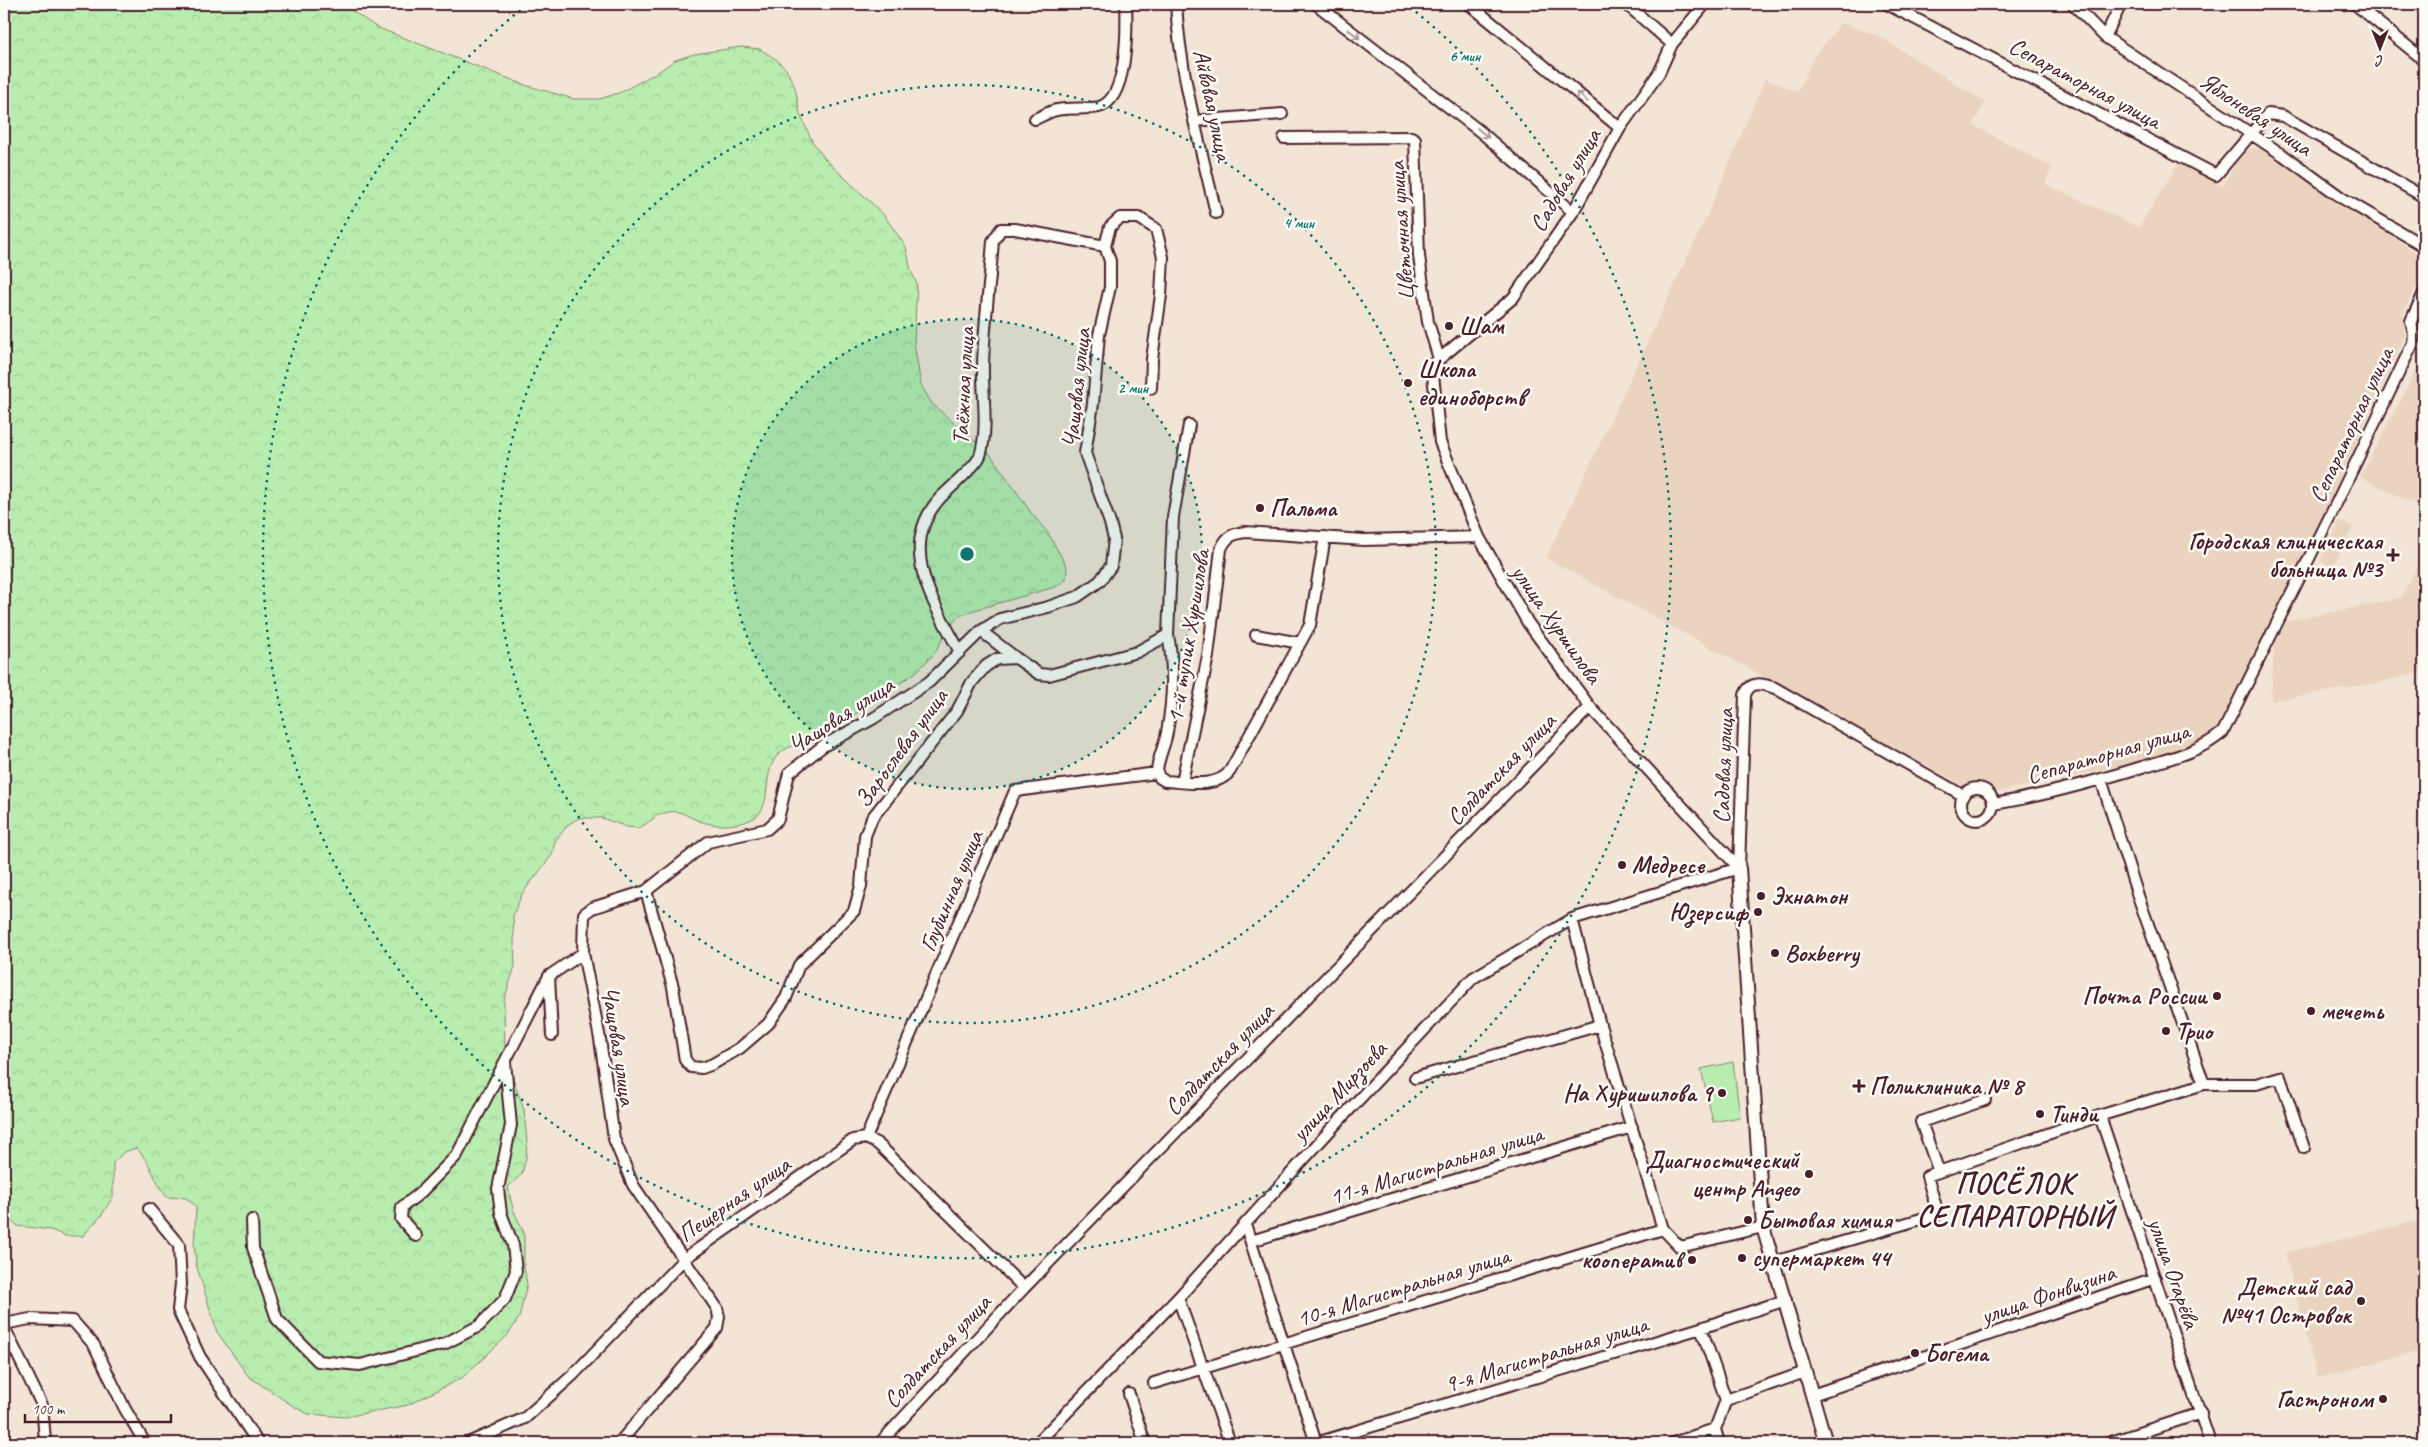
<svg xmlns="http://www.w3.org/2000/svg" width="2428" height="1447" font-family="Caveat,sans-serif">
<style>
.built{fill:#ead4bf}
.green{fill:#b8edaf;stroke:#81866d}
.forest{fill:url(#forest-crowns);stroke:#81866d}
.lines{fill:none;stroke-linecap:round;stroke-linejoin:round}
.minor-casing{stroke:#4a1f2b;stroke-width:14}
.tertiary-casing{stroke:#4a1f2b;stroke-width:16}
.minor{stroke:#fdfcf7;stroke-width:10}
.tertiary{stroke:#fdfcf7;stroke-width:12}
.oneway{stroke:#ac999b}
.ring{fill:none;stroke:#0f766e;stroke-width:2.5;stroke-dasharray:2.5 5}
.poi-dot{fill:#4a1f2b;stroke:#fdfcf7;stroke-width:2}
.labels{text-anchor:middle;stroke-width:5;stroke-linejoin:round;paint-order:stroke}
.street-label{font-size:24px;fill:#4a1f2b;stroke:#fdfcf7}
.poi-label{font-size:24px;font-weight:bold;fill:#4a1f2b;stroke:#fdfcf7;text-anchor:start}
.district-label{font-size:29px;font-weight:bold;letter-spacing:1px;fill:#4a1f2b;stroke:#fdfcf7}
.centre{fill:#0f766e;stroke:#fdfcf7;stroke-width:2.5}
.ring-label{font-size:15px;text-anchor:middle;font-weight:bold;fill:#0f766e;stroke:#fdfcf7;stroke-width:5;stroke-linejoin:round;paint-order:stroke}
</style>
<defs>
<pattern id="forest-crowns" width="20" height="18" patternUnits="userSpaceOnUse" patternTransform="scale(1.25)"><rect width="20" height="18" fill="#b8edaf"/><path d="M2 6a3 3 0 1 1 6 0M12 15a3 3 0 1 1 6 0" fill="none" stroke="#a0cb97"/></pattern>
</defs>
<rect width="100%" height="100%" fill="#f2e5d6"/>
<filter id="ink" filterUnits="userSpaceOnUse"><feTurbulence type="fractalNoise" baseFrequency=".02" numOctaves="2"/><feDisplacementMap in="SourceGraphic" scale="10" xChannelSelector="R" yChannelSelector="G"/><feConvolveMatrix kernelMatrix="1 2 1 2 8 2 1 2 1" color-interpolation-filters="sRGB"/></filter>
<g filter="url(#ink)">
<path class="built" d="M1841 23 1877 35 1985 102 1973 125 2052 167 2045 184 2139 227 2178 164 2223 186 2236 163 2249 148 2260 147 2424 258V266L2403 316 2405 336 2216 747 1981 795 1546 558 1708 213 1765 79 1798 92 1813 58Z
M2424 356V509L2360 477Z
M2340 521 2353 527 2333 567 2320 561Z
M2424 553V671L2382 682 2271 701 2274 646 2287 621 2401 598Z
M2420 1220 2424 1232V1350L2317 1378 2285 1253Z"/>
<path class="green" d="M1733 1062 1740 1117 1713 1122 1701 1069Z"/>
<path class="forest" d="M4 4H342L376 27 525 85 574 99H600L621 92 658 72 675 60 694 54 741 47 760 49 777 60 786 69 795 87 800 114 812 141 825 159 883 214 906 247 911 271 917 284 914 343 921 385 932 404 990 454 1032 514 1048 533 1067 567 1066 580 1055 587 971 611 958 617 949 627 934 654 916 672 823 736C810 742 792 743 780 753 760 770 774 807 754 818 738 827 713 827 697 820 686 816 681 810 669 812 654 815 651 822 639 828L627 827 602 818H579L569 824 555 841 552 855 522 894 513 915 515 966 504 1000 505 1055 524 1110 527 1143 526 1158 522 1174 508 1187 513 1209 524 1233V1266L527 1284 519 1318 507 1336 462 1378 408 1405 345 1417 308 1414 293 1406 248 1376 217 1332 196 1264 194 1244 196 1206 186 1198 167 1197C154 1181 151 1162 136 1148L124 1152 113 1163V1197L101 1216 83 1236H65L51 1230 18 1226 4 1216Z"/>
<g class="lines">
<g class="minor-casing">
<path id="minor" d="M1176 4C1180 75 1200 144 1216 213
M1316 4 1482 133 1573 212
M1469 4 1620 128
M1626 4 1672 44
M1705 4 1672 44 1659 73 1620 128 1573 212 1513 298 1432 365 1440 442 1479 537 1528 623 1590 707 1739 868
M1887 4 2216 175 2268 114 2283 116 2424 197
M2073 4 2105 37 2283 155 2342 198 2424 246
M2355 4 2424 60
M2105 37 2121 4
M1035 119C1042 116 1050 111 1057 110 1070 107 1086 110 1099 107 1128 100 1127 27 1126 4
M1194 121 1282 114
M1284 138 1411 137 1415 139 1419 256 1428 322 1439 359
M1105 246 1110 227 1120 218H1139L1156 229 1163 257 1161 295 1152 359 1151 388
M981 631 1016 658
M1168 635C1174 666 1173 700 1167 732 1165 746 1157 759 1157 773L1160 778 1165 781C1185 782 1217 789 1230 771L1310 625 1325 537
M1256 635 1300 643
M960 652C934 603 895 547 941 497 950 488 976 466 980 456 989 427 982 395 983 365 984 324 990 282 993 241L1001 229H1015L1105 246
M2101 779 2137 893 2204 1084
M1182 782 1208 656 1221 549C1226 537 1232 534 1245 532L1364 540 1479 537
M1961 804a16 16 0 1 1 32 0a16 16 0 1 1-32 0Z
M1993 804C2044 796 2093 782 2142 767 2171 758 2200 752 2223 732L2335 506 2413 343 2414 335 2411 321 2424 293
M1739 868 1745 695C1750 680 1763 684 1775 688L1964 796
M646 891 673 987 685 1060 691 1067 702 1068 713 1064 740 1048 768 1024 786 998 799 965 854 911 861 886 865 836 872 818 957 711 972 682 986 666 997 659 1016 658 1039 674 1049 675 1137 652 1168 635 1173 517 1189 425
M1572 919 1600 1025 1663 1229 1680 1247 1763 1227
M552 1035 549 976 583 953
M1415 1078 1600 1025
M2100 1116 2210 1443
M866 1138 1015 791 1157 773
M1939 1172 1921 1122 1985 1100
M149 1209 179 1245 181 1284 178 1310 200 1357 258 1443
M252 1220 253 1248 277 1319 318 1361 360 1365 444 1344 479 1326 505 1299 516 1271 513 1245 501 1213 498 1189 511 1125 505 1062
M1245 1224 1316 1443
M416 1236 401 1219 402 1207 419 1194 457 1155 549 976
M1251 1241 1632 1127
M1774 1262 1938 1214 1927 1176 2102 1115 2204 1084H2256L2280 1077 2304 1148
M1178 1298 1230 1443
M4 1324 30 1319 73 1321 94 1345 125 1409 145 1443
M4 1327 42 1405 45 1440 38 1443
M1701 1328 1726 1400 1715 1429 1719 1443
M1154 1383 1663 1229
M1129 1394 1145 1443
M1812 1395 2155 1278
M1726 1400 1805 1372
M468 1443 525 1418 573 1375 684 1259 853 1140 866 1138 878 1144 1024 1288
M619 1443 717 1328 719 1317 717 1308 633 1185 614 1139 600 1039 583 953 584 914 592 908 646 891 708 842 767 829 778 819 789 773 823 746 874 718 929 682 981 631 1000 619 1048 607 1077 597 1100 581 1111 566 1114 539 1110 523 1085 453 1093 404 1099 335 1110 287V261L1105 246
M880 1443 1024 1288 1590 707
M1037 1443 1178 1298 1334 1126 1473 978 1572 919 1739 868
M1316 1443 1701 1328 1786 1300
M1673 1443 1715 1429
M2108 1443 2201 1413"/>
</g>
<g class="tertiary-casing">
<path id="tertiary" d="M1739 868 1763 1227 1826 1443"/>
</g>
<use href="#minor" class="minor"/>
<use href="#tertiary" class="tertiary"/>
</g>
<defs><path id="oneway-shaft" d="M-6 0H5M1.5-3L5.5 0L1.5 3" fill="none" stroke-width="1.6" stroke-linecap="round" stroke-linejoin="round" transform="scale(1.25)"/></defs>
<g class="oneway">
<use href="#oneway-shaft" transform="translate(1354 34) rotate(38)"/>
<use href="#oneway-shaft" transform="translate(1582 97) rotate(-141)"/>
<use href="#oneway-shaft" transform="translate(1483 133) rotate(40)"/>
</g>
</g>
<circle cx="967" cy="554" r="235" fill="#0f766e" fill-opacity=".12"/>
<g class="ring">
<circle cx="967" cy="554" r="235"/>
<circle cx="967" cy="554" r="469"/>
<path d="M1410 7A704 704 0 1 1 524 7"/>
</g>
<g class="poi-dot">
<circle cx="1449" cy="326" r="5"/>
<circle cx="1408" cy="383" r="5"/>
<circle cx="1260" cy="508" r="5"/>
<path d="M2390.5 547.5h5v5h5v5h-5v5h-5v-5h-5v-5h5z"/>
<circle cx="1622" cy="865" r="5"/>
<circle cx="1761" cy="896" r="5"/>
<circle cx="1758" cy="912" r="5"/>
<circle cx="1775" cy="953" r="5"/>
<circle cx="2217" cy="996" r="5"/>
<circle cx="2311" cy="1011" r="5"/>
<circle cx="2166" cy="1031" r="5"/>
<path d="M1856.5 1078.5h5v5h5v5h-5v5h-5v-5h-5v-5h5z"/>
<circle cx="1722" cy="1093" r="5"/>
<circle cx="2040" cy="1114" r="5"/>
<circle cx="1809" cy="1174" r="5"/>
<circle cx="1748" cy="1220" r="5"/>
<circle cx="1742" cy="1258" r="5"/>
<circle cx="1692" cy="1260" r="5"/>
<circle cx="2361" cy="1301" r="5"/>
<circle cx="1915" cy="1353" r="5"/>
<circle cx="2383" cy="1399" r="5"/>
</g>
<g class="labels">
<g class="street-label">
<text transform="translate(2085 83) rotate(28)" y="8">Сепараторная улица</text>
<text transform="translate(1213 105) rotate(78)" y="8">Айвовая улица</text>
<text transform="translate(2256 114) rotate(34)" y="8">Яблоневая улица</text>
<text transform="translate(1565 180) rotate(-59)" y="8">Садовая улица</text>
<text transform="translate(1401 231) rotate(-94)" y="8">Цветочная улица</text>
<text transform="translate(963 386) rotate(-87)" y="8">Таёжная улица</text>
<text transform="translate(1076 388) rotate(-84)" y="8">Чащовая улица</text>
<text transform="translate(2351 425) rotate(-65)" y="8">Сепараторная улица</text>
<text transform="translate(1557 624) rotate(55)" y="8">улица Хуршилова</text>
<text transform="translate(1188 636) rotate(-81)" y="8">1-й тупик Хуршилова</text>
<text transform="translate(841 715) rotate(-33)" y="8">Чащовая улица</text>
<text transform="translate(901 748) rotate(-54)" y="8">Зарослевая улица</text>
<text transform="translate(2108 753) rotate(-16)" y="8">Сепараторная улица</text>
<text transform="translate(1723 766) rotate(-88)" y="8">Садовая улица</text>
<text transform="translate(1501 769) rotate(-46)" y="8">Солдатская улица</text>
<text transform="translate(951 891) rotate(-67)" y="8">Глубинная улица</text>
<text transform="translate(619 1046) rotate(81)" y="8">Чащовая улица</text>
<text transform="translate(1219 1059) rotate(-46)" y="8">Солдатская улица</text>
<text transform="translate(1339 1091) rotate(-47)" y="8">улица Мирзоева</text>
<text transform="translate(1436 1165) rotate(-17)" y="8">11-я Магистральная улица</text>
<text transform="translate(734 1199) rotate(-35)" y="8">Пещерная улица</text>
<text transform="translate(2174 1273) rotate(71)" y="8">улица Огарёва</text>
<text transform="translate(1403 1287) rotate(-17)" y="8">10-я Магистральная улица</text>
<text transform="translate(2048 1294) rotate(-19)" y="8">улица Фонвизина</text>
<text transform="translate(937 1351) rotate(-47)" y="8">Солдатская улица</text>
<text transform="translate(1546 1354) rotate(-17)" y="8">9-я Магистральная улица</text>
</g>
<g class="poi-label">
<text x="1459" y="334">Шам</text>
<text x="1418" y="377">Школа<tspan x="1418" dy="28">единоборств</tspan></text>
<text x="1270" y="516">Пальма</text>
<text x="2382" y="549" text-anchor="end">Городская клиническая<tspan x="2382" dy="28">больница №3</tspan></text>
<text x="1632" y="873">Медресе</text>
<text x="1771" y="904">Эхнатон</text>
<text x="1748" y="920" text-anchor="end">Юзерсиф</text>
<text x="1785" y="961">Boxberry</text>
<text x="2207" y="1004" text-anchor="end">Почта России</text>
<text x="2321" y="1019">мечеть</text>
<text x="2176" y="1039">Трио</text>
<text x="1870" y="1094">Поликлиника № 8</text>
<text x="1712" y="1101" text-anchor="end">На Хуришилова 9</text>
<text x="2050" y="1122">Тинди</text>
<text x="1799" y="1168" text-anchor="end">Диагностический<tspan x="1799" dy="28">центр Angeo</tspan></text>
<text x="1758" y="1228">Бытовая химия</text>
<text x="1752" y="1266">супермаркет 44</text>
<text x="1682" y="1268" text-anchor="end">кооператив</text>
<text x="2351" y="1295" text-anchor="end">Детский сад<tspan x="2351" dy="28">№41 Островок</tspan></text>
<text x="1925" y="1361">Богема</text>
<text x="2373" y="1407" text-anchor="end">Гастроном</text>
</g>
<g class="district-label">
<text x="2015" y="1193">ПОСЁЛОК<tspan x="2015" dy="33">СЕПАРАТОРНЫЙ</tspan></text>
</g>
</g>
<circle cx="967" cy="554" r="8" class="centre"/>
<g class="ring-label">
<text x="1465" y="61">6 мин</text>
<text x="1299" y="228">4 мин</text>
<text x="1133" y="393">2 мин</text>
</g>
<rect width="2428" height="1447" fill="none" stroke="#fdfcf7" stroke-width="20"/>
<rect x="10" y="10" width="2408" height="1427" fill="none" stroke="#4a1f2b" stroke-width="2" filter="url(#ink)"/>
<g transform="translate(2380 48) rotate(180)" stroke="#fdfcf7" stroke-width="4" paint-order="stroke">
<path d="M0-4L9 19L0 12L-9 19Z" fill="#4a1f2b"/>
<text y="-8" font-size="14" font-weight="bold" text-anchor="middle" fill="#4a1f2b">С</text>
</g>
<path d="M25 1414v8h146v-8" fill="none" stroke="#4a1f2b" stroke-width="2.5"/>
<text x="32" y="1414" font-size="15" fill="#4a1f2b" stroke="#fdfcf7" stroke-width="4" paint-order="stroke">100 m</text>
</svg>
